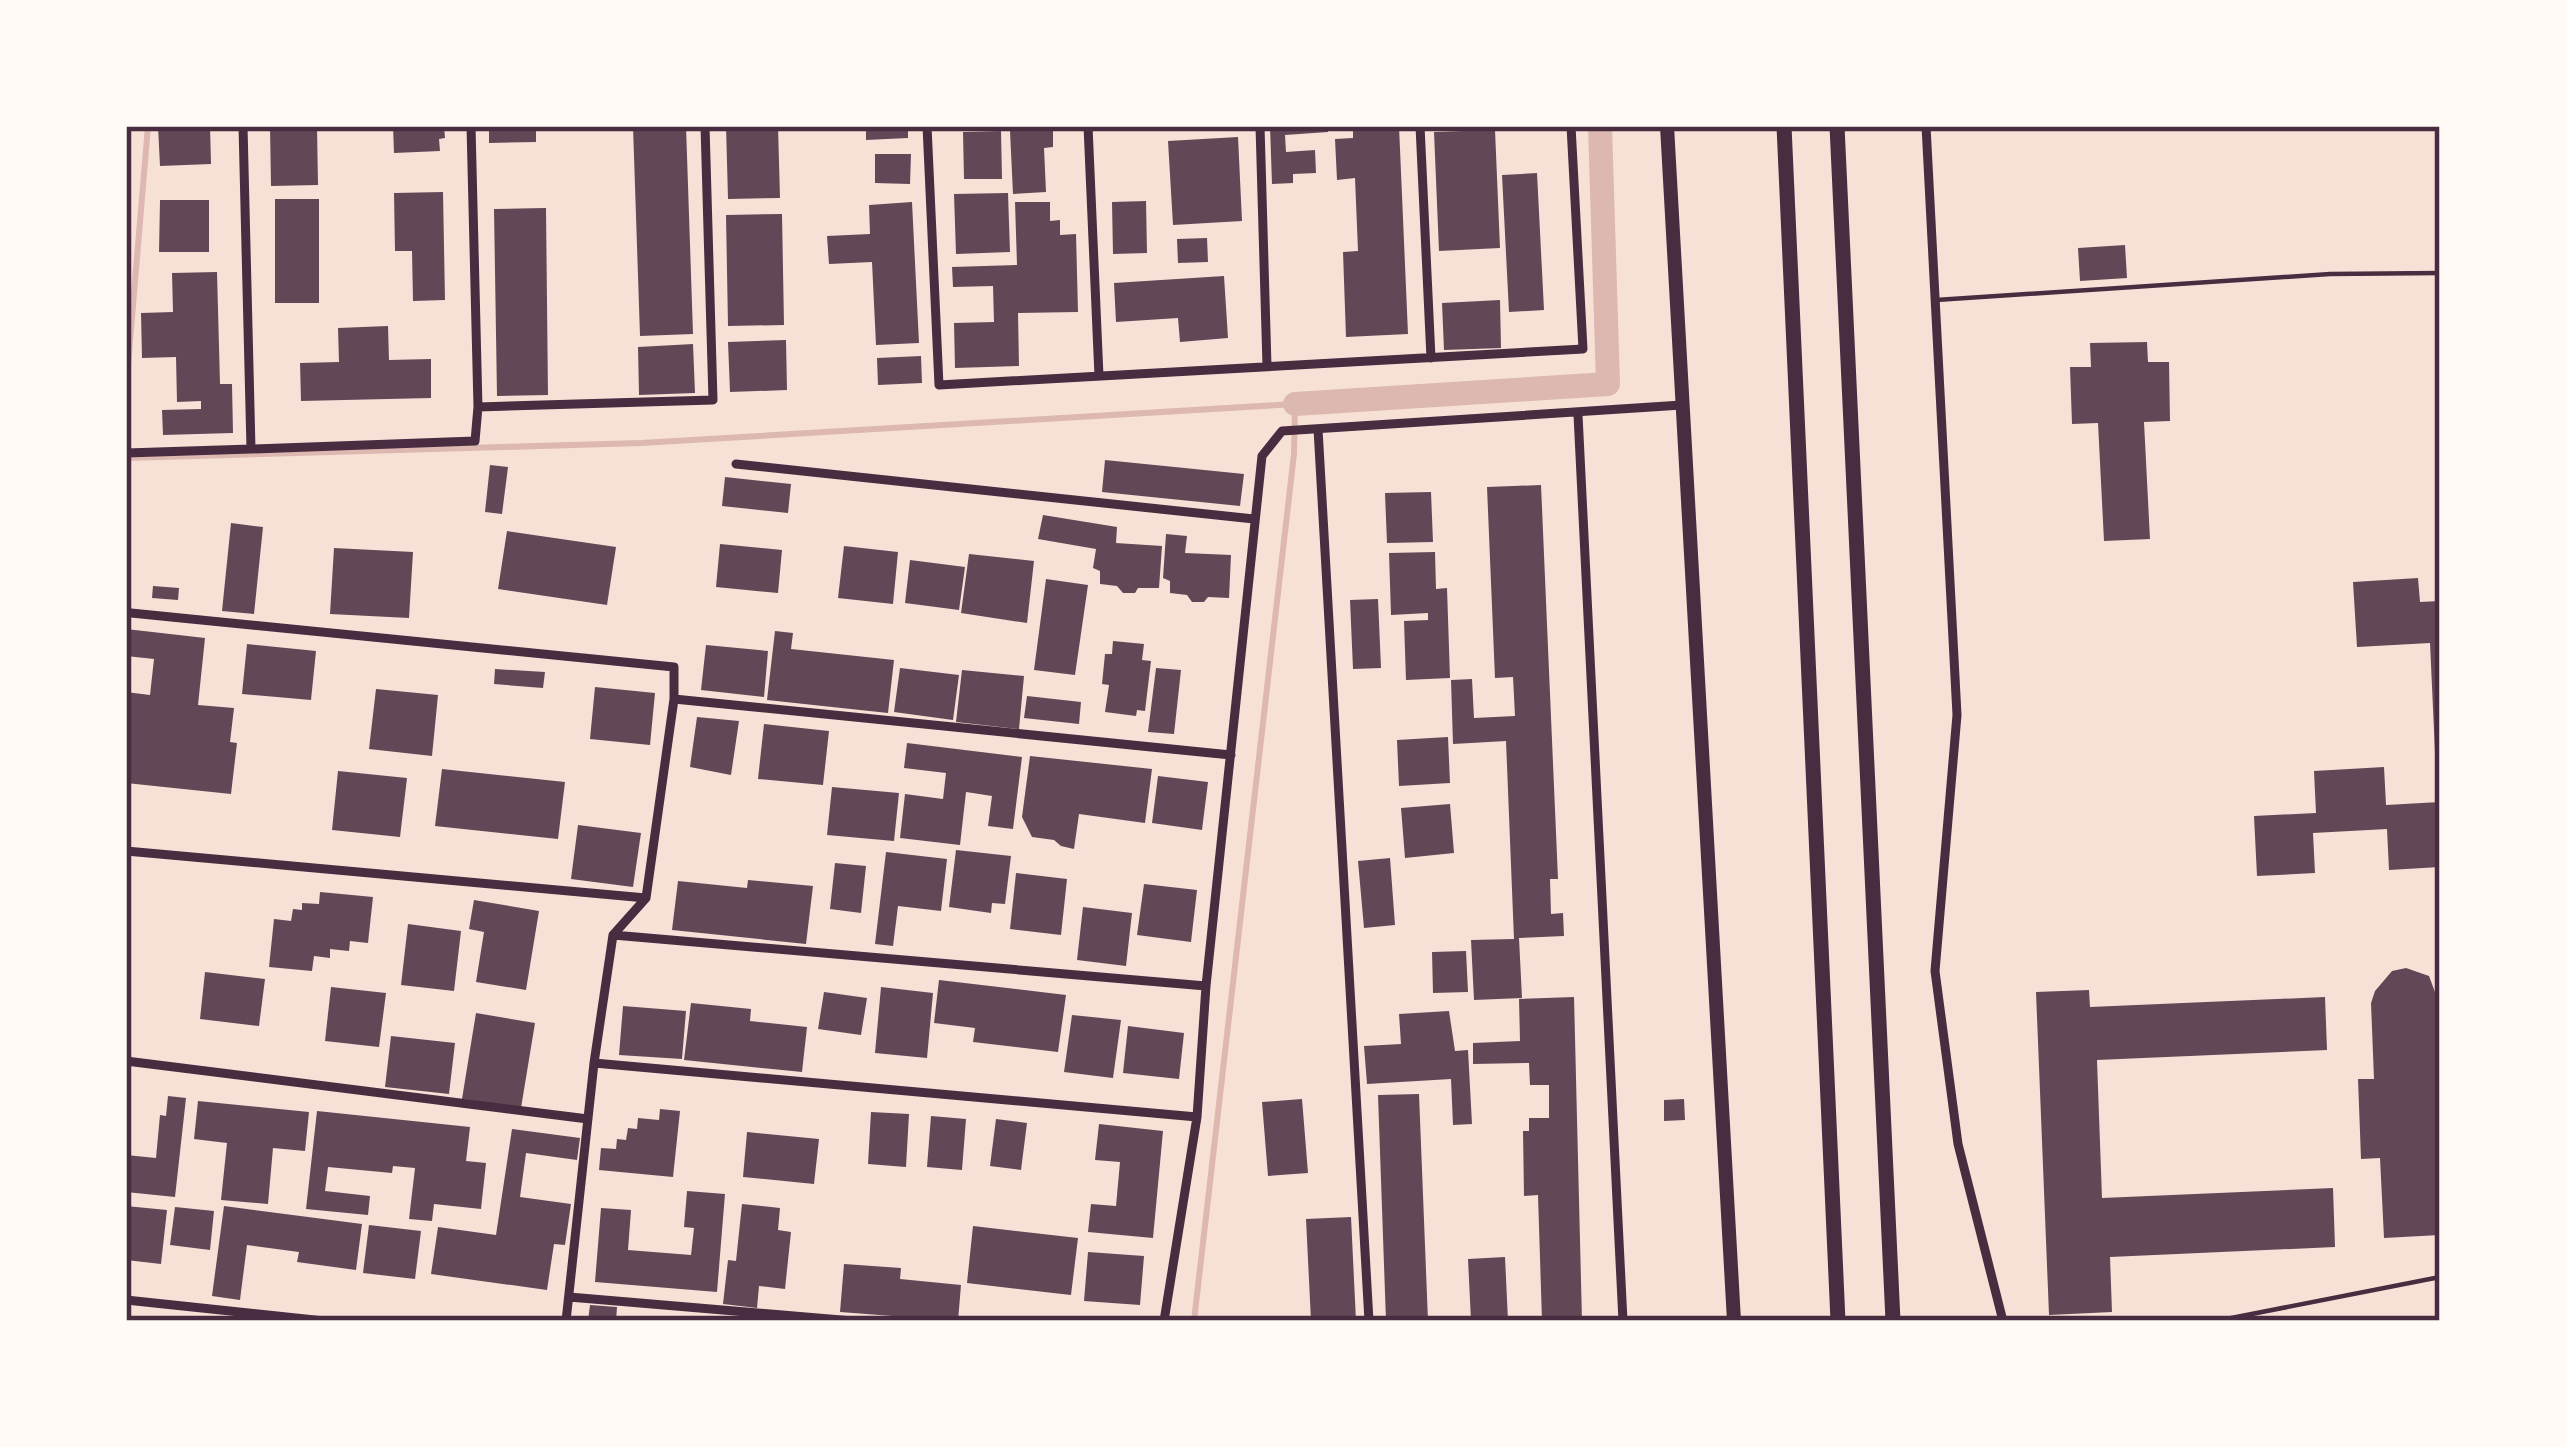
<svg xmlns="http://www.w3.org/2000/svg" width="2566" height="1447" font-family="'Crimson Pro',serif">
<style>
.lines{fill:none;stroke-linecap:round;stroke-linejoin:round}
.stream{stroke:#dcb8b0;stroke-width:6}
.canal{stroke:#dcb8b0;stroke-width:24}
.building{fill:#644757}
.service{stroke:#4a2c40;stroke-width:4.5}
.minor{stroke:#4a2c40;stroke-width:9}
.secondary{stroke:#4a2c40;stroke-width:14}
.trunk{stroke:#4a2c40;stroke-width:15}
.neatline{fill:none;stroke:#4a2c40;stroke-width:4.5}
</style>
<rect width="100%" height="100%" fill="#f7e1d7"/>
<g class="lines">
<path class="stream" d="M126 389 148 126
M126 458 641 443 1295 404 1294 454 1194 1321"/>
<path class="canal" d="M1295 404 1608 384 1600 126"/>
</g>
<path class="building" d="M158 126H210L211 164 160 166Z
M270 126H317L318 185 271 186Z
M393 126H444L445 138 439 139 440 151 394 153Z
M489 126H536V142L489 143Z
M633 126H686L693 334 640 336Z
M726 126H778L780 198 728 199Z
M866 126H908V138L866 140Z
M1270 126H1328V132L1285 135 1286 152 1315 150 1316 173 1293 174V183L1272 184Z
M1353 126H1399L1408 334 1346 337 1343 252 1358 251 1355 178 1337 180 1335 139 1353 138Z
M1053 129V147L1044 148 1046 192 1013 194 1010 131Z
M1495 130 1500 248 1439 251 1434 132Z
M1001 131 1002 179H964L963 132Z
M1238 137 1242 221 1173 225 1168 141Z
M875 154H911L910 184 875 183Z
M1537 173 1544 310 1509 312 1502 175Z
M443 192 445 300 413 301 412 251H395L394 193Z
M1008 193 1010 252 956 254 954 194Z
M275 199H319V303H275Z
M160 200H209V252H159Z
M1146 201 1147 253 1113 254 1112 202Z
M912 202 919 343 876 345 872 262 829 264 827 236 870 234 869 205Z
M1015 202H1050V221L1060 220V235L1076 234 1078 312 1018 313 1019 366 955 368 954 323 994 322 993 286 953 287 952 267 1017 265Z
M546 208 548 395 497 396 494 209Z
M782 214 784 325 728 326 726 215Z
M1207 238 1208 262 1178 263 1177 239Z
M2125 245 2127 278 2080 281 2078 248Z
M217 272 220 384H232L233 433 163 435 162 410 201 409V401L177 402 176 357 142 358 141 313 173 312 172 273Z
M1224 276 1228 338 1180 342 1178 318 1116 322 1114 283Z
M1500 300 1501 348 1444 350 1442 303Z
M388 326 389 360 431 359V398L301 401 300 363 339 362 338 328Z
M786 340 787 390 730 392 728 342Z
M2147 342 2148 362H2169L2170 421 2144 422 2150 539 2104 541 2098 423 2072 424 2070 367H2091L2090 343Z
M693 344 695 393 639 395 638 347Z
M921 356 922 383 878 385 877 358Z
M1105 460 1244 474 1240 506 1102 492Z
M490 465 508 467 502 514 485 512Z
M725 477 791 484 788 513 722 506Z
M1541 485 1558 879H1550L1551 914 1563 913 1564 936 1519 938 1522 998 1474 1000 1471 940 1514 939 1506 741 1453 744 1451 680 1472 679 1474 718 1515 716 1513 677 1495 678 1487 487Z
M1431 492 1433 542 1387 543 1385 493Z
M1043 515 1117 527 1116 543 1162 546 1159 588H1138L1135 593H1123L1117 586 1100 584V571L1093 568 1096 549 1038 539Z
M231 523 263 527 254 614 222 611Z
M507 531 616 547 607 605 498 589Z
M1166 534 1187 536 1185 553 1231 555 1229 598 1208 597 1204 602H1192L1187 595 1170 593V581L1163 578Z
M720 544 782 550 778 593 716 587Z
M844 546 898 552 893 604 838 598Z
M334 548 413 552 409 618 330 614Z
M1435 552 1436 589 1447 588 1450 678 1406 680 1404 621 1428 620V613L1391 615 1389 553Z
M969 554 1034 561 1027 623 961 613Z
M910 560 965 567 959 610 905 603Z
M2418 578 2420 602 2440 601V774H2436L2430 643 2357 647 2353 582Z
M1046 579 1088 585 1075 675 1034 670Z
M153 586 179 588 178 600 152 598Z
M1378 599 1381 668 1353 669 1350 600Z
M126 629 205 638 198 705 234 708 230 742 237 743 231 794 126 783V692L150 695 154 659 126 656Z
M775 631 793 633 791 649 894 660 888 713 767 700Z
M1113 641 1144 644 1142 660 1151 661 1145 711 1137 710 1136 716 1105 712 1109 685 1102 684 1105 654H1112Z
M247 644 316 651 311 700 242 694Z
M706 645 768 651 764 697 701 690Z
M900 668 959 675 953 720 894 712Z
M1156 668 1181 670 1174 734 1148 732Z
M495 669 545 672 543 688 494 684Z
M962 670 1024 676 1019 729 956 722Z
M595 687 655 693 650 745 590 739Z
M376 689 438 695 432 756 369 749Z
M1027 696 1081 702 1079 724 1024 718Z
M697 717 739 721 731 775 690 767Z
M764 724 829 731 823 785 758 779Z
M1448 737 1450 783 1399 786 1397 740Z
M907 743 1022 757 1013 829 988 826 992 796 966 792 960 845 900 838 905 794 943 799 946 773 904 768Z
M1030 756 1152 769 1145 823 1079 814 1074 849 1061 846 1054 840 1032 837 1022 817Z
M2384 767 2386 805 2440 802V867L2389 870 2387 829 2313 833 2315 873 2257 876 2254 816 2316 813 2314 771Z
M442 769 565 782 558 839 435 826Z
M338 771 407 778 400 837 332 830Z
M1158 776 1208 782 1202 830 1152 823Z
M832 787 899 793 894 841 827 835Z
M1450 804 1454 853 1405 858 1401 808Z
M578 825 641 833 633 887 571 879Z
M956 850 1011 856 1005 904 992 903 991 913 949 907Z
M886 852 947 859 941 911 898 906 893 946 875 944Z
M1390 858 1395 925 1364 928 1358 861Z
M835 863 866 866 861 913 830 909Z
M1016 873 1067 879 1061 935 1010 929Z
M748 880 813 886 806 944 672 930 678 881 747 888Z
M1144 884 1197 890 1191 942 1137 935Z
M320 892 373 897 368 943 350 941 349 951 330 949V958L314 956 312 971 269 967 274 919 291 921 293 909 302 910V903L319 904Z
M474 900 539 911 526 990 476 982 484 932 469 929Z
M1083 907 1132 913 1126 966 1077 960Z
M408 924 461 931 454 991 401 985Z
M1466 951 1468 992 1433 993 1432 952Z
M2406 968 2429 976 2438 1000 2440 1235 2384 1238 2380 1158 2361 1159 2358 1079H2374L2371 1003 2375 991 2392 971Z
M205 972 265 979 259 1026 200 1019Z
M939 980 1066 995 1058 1052 973 1042 975 1028 934 1023Z
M331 987 386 993 379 1047 325 1041Z
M881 987 933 993 927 1058 875 1053Z
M2089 990 2090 1007 2325 997 2327 1050 2097 1060 2102 1198 2333 1188 2335 1247 2110 1257 2112 1312 2049 1315 2036 992Z
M824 992 867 998 861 1035 818 1029Z
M1574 997 1582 1321H1542L1538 1195 1524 1196 1523 1131H1529V1118H1549V1085H1530L1529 1063 1473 1064V1043L1520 1041 1519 999Z
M691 1003 751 1009 750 1021 807 1027 802 1072 684 1060Z
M623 1006 686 1011 682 1059 619 1055Z
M1449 1011 1455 1051 1468 1050 1472 1124 1453 1125 1451 1079 1367 1084 1364 1046 1401 1044 1399 1014Z
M476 1013 535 1023 521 1108 462 1099Z
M1072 1015 1121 1020 1113 1078 1064 1072Z
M1128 1026 1184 1033 1179 1079 1123 1073Z
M391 1036 455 1043 449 1094 385 1087Z
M1419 1094 1428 1321H1386L1378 1095Z
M168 1096 186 1098 175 1197 126 1192V1155L156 1158 160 1115 166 1116Z
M1302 1099 1308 1173 1268 1176 1262 1102Z
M1684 1099 1685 1120 1664 1121V1100Z
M198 1101 309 1112 305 1151 273 1148 268 1204 221 1200 227 1143 194 1139Z
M660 1109 680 1111 673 1177 599 1170 601 1148 616 1149 617 1139 626 1140 628 1128 637 1129 638 1118 659 1120Z
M317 1111 470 1127 466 1161 486 1163 481 1209 434 1204 432 1221 409 1219 415 1168 393 1166 392 1173 328 1167 325 1191 370 1196 368 1215 306 1209Z
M871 1112 909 1114 906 1167 868 1164Z
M931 1116 966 1119 962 1170 927 1167Z
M996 1119 1027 1123 1021 1170 990 1166Z
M1099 1124 1163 1131 1153 1238 1088 1232 1091 1204 1116 1206 1120 1162 1095 1160Z
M512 1129 580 1138 577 1160 526 1153 520 1197 571 1204 565 1245 554 1244 547 1290 431 1274 438 1227 496 1235Z
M747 1132 819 1139 814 1184 743 1177Z
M687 1191 725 1194 717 1292 595 1282 601 1208 631 1210 628 1250 691 1255 694 1228 684 1227Z
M742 1204 780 1208 778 1230 791 1232 785 1289 759 1286 757 1308 723 1304 728 1260 736 1261Z
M126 1206 167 1210 161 1264 126 1260Z
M224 1206 362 1224 356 1270 297 1262 299 1252 247 1245 240 1300 212 1296Z
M175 1207 214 1211 210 1250 170 1245Z
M1351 1217 1356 1321H1311L1306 1219Z
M369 1225 421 1231 415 1279 363 1273Z
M973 1226 1078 1238 1071 1295 967 1283Z
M1088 1252 1144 1256 1140 1305 1084 1301Z
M1505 1257 1508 1321H1471L1468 1259Z
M844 1264 901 1268 900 1279 961 1285 958 1321 840 1312Z
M590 1305 617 1307 616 1321H588Z"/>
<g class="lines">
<path class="service" d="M1936 300 2330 274 2440 273
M2216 1321 2440 1277"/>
<path class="minor" d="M927 126 939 385 1583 349 1571 126
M1088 126 1099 376
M1260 126 1267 366
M1420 126 1431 358
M1926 126 1957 715 1935 971 1958 1144 2003 1321
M478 407 713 400 705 126
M1578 415 1623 1321
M1318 429 1369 1321
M251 449 475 441 478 407 471 126
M126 453 251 449 243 126
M736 464 1254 519
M131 613 674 667V699L1231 755
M126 851 646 898
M613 935 1206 986
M126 1061 588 1119
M594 1063 1197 1117
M569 1297 853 1321
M126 1300 324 1321
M566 1321 594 1063 613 935 646 898 674 699
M1164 1321 1197 1117 1206 986 1262 456 1282 431 1682 405"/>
<path class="secondary" d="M1667 126 1734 1321"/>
<path class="trunk" d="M1784 126 1838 1321
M1837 126 1893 1321"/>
</g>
<rect width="2566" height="1447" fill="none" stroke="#fffaf5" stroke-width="258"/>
<rect x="129" y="129" width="2308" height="1189" class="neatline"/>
</svg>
